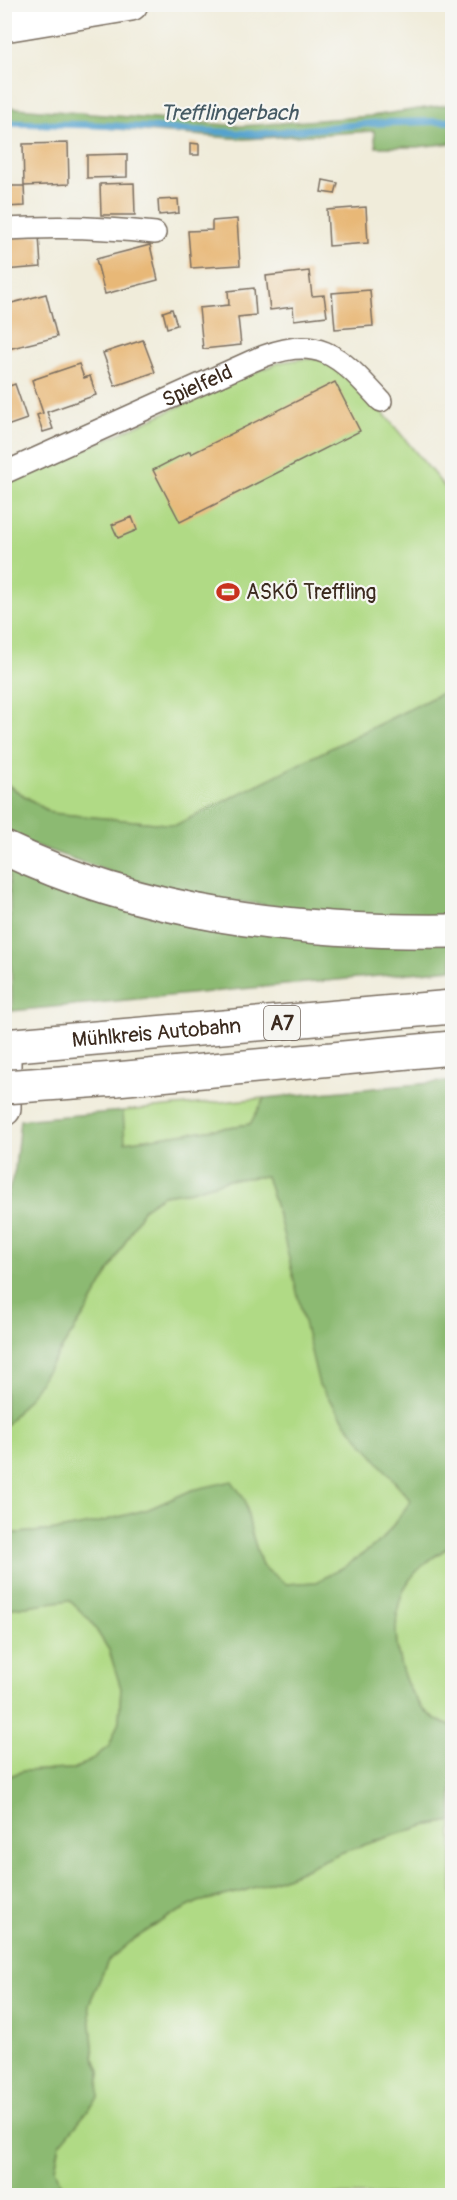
<svg xmlns="http://www.w3.org/2000/svg" width="457" height="2200" font-family="Pangolin,sans-serif">
<style>
.green{fill:#b0da85;stroke:#768252;stroke-width:1.5}
.forest{fill:#8cba72;stroke:#647248;stroke-width:1.5}
.lines{fill:none;stroke-linecap:round;stroke-linejoin:round}
.stream{stroke:#55a2ce;stroke-width:7}
.building{fill:#e8b877}
.street-casing{stroke:#7a6e60;stroke-width:24}
.primary-casing{stroke:#7a6e60;stroke-width:36}
.highway-casing{stroke:#7a6e60;stroke-width:36}
.street{stroke:#fff;stroke-width:21}
.primary{stroke:#fff;stroke-width:33}
.highway{stroke:#fff;stroke-width:33}
.highway-bridge-casing{stroke:#7a6e60;stroke-width:36;stroke-linecap:butt}
.highway-bridge{stroke:#fff;stroke-width:33}
.labels{text-anchor:middle;stroke-width:4.5;stroke-linejoin:round;paint-order:stroke}
.shield{fill:#f6f6f2;stroke:#73675e;stroke-width:1.5}
.shield-label{font-size:20px;font-weight:bold;fill:#3b2a1e}
.street-label{font-size:21px;fill:#3b2a1e;stroke:#f6f6f2}
.poi-label{font-size:21px;fill:#3b2a1e;stroke:#f6f6f2;text-anchor:start}
.water-label{font-size:22px;font-style:italic;fill:#455a64;stroke:#f6f6f2}
</style>
<rect width="100%" height="100%" fill="#f6f6f2"/>
<filter id="ink" filterUnits="userSpaceOnUse"><feTurbulence type="fractalNoise" baseFrequency=".0167" numOctaves="2"/><feDisplacementMap in="SourceGraphic" scale="12" xChannelSelector="R" yChannelSelector="G"/><feConvolveMatrix kernelMatrix="1 2 1 2 8 2 1 2 1" color-interpolation-filters="sRGB"/></filter>
<filter id="wash" filterUnits="userSpaceOnUse"><feTurbulence type="fractalNoise" baseFrequency=".008" numOctaves="4" result="noise"/><feDisplacementMap in="SourceGraphic" scale="24" xChannelSelector="R" yChannelSelector="G"/><feGaussianBlur stdDeviation="1.35" result="paint"/><feColorMatrix in="noise" values="0 0 0 0 0 0 0 0 0 0 0 0 0 0 0 0 0 1.4 0 .05"/><feComposite in="paint" operator="in"/></filter>
<g filter="url(#wash)">
<rect width="100%" height="100%" fill="#f0ecda"/>
<path class="green" d="M302 359H318L335 364 366 392 452 496V688L176 825 51 813 5 783V483L33 472 258 371 281 362Z
M265 1098 250 1124 124 1142 123 1111Z
M266 1176 280 1221 395 1483 411 1501 382 1540 346 1566 316 1582 286 1584 262 1566 251 1531 245 1501 192 1490 149 1509 96 1523 59 1530 5 1534V1426L31 1395 88 1309 144 1208 163 1195 191 1191 227 1180Z
M452 1545V1726C403 1714 387 1639 401 1597 409 1572 431 1558 452 1545Z
M69 1600 90 1620 109 1650 121 1688 119 1721 109 1746 90 1761 74 1769 23 1771 5 1778V1609Z
M452 1821V2195H64L55 2168 60 2144 99 2097 100 2071 94 2056 89 2004 108 1961 134 1939 170 1916 198 1902 240 1892 289 1876 340 1853 385 1838 424 1826Z"/>
<path class="forest" d="M452 104V143L416 147H376L374 131 244 139 4 120 5 107 241 126 371 116Z
M452 688V920H400L176 895 5 835 4 783 51 813 176 825Z
M9 869 147 915 452 939V969L12 1011Z
M452 1081V1545C431 1558 409 1572 401 1597 387 1639 403 1714 452 1726V1821L424 1826 385 1838 340 1853 289 1876 240 1892 198 1902 170 1916 134 1939 108 1961 89 2004 94 2056 100 2071 99 2097 60 2144 55 2168 64 2195H5V1778L23 1771 74 1769 90 1761 109 1746 119 1721 121 1688 109 1650 90 1620 69 1600 5 1609V1534L59 1530 96 1523 149 1509 192 1490 232 1481 245 1500 251 1531 262 1566 286 1584 316 1582 346 1566 382 1540 411 1501 346 1423 319 1385 280 1221 266 1176 227 1180 191 1191 163 1195 144 1208 88 1309 31 1395 5 1426V1204L15 1169 20 1120 123 1111 125 1142 250 1124 265 1098Z"/>
<g class="lines">
<path class="stream" d="M4 123 97 125 257 134 377 123 452 121"/>
</g>
<g id="blocks">
<path class="building" d="M68 143 69 184 24 186 23 144Z
M190 143 199 144V155H190Z
M127 154V177L87 178V155Z
M323 180 338 183 335 194 321 192Z
M134 183 135 215H101L100 184Z
M4 186H24L25 206 4 207Z
M178 199 179 213 159 215 158 200Z
M366 207 368 243 329 246 327 210Z
M237 219 240 265 191 268 188 231 212 230V221Z
M39 235 41 267 4 270V238Z
M150 245 158 280 105 294 96 259Z
M309 271 312 296 324 295 327 316 294 320 293 307 270 310 266 276Z
M254 288 256 315 238 317 241 345 203 349 199 308 229 305 228 291Z
M370 290 373 326 335 329 332 293Z
M46 294 57 337 4 350V305Z
M172 309 177 325 167 328 163 312Z
M143 340 155 372 115 386 103 353Z
M79 364 84 378 90 376 96 395 47 412 53 429 43 432 37 415 43 413 32 380Z
M335 382 360 431 180 522 153 470 190 451 191 454Z
M15 384 27 419 4 427V388Z
M132 517 137 530 118 538 112 525Z"/>
</g>
</g>
<g filter="url(#ink)">
<use href="#blocks" fill-opacity="0" stroke="#7a6e60" stroke-width="1.5"/>
<g class="lines">
<g class="street-casing">
<g id="street">
<path d="M4 229C55 226 104 227 155 233"/>
<path id="s1" d="M4 473 252 361C318 332 338 354 381 401"/>
</g>
</g>
<g class="primary-casing">
<path id="primary" d="M4 25 131 4"/>
</g>
<g class="highway-casing">
<g id="highway">
<path d="M4 848C143 915 300 933 452 931"/>
<path id="s2" d="M4 1046 452 1007"/>
<path d="M4 1059V1109"/>
<path d="M116 1079 452 1048"/>
</g>
</g>
<use href="#street" class="street"/>
<use href="#primary" class="primary"/>
<use href="#highway" class="highway"/>
<g class="highway-bridge-casing">
<path id="highway-bridge" d="M4 1087 116 1079"/>
</g>
<use href="#highway-bridge" class="highway-bridge"/>
</g>
</g>
<defs>
<g id="stadium-bare" transform="scale(1.8)"><path d="M0-5a6.5 5 0 1 0 0 10a6.5 5 0 1 0 0-10ZM-3.5-1.8h7v3.6h-7Z" fill="#c8321e" stroke="#f6f6f2" stroke-width="2.5" paint-order="stroke"/></g>
</defs>
<g fill-rule="evenodd">
<use href="#stadium-bare" x="228" y="592"/>
</g>
<g class="labels">
<rect class="shield" x="264" y="1006" width="36" height="34" rx="4.5"/>
<g class="shield-label">
<text x="282" y="1030">A7</text>
</g>
<g class="street-label">
<text dy="7" stroke="none"><textPath href="#s1" startOffset="212">Spielfeld</textPath></text>
<text dy="7" stroke="none"><textPath href="#s2" startOffset="153">Mühlkreis Autobahn</textPath></text>
</g>
<g class="poi-label">
<text x="246" y="599">ASKÖ Treffling</text>
</g>
<g class="water-label">
<text x="229" y="120">Trefflingerbach</text>
</g>
</g>
<rect width="457" height="2200" fill="none" stroke="#f6f6f2" stroke-width="24"/>
</svg>
